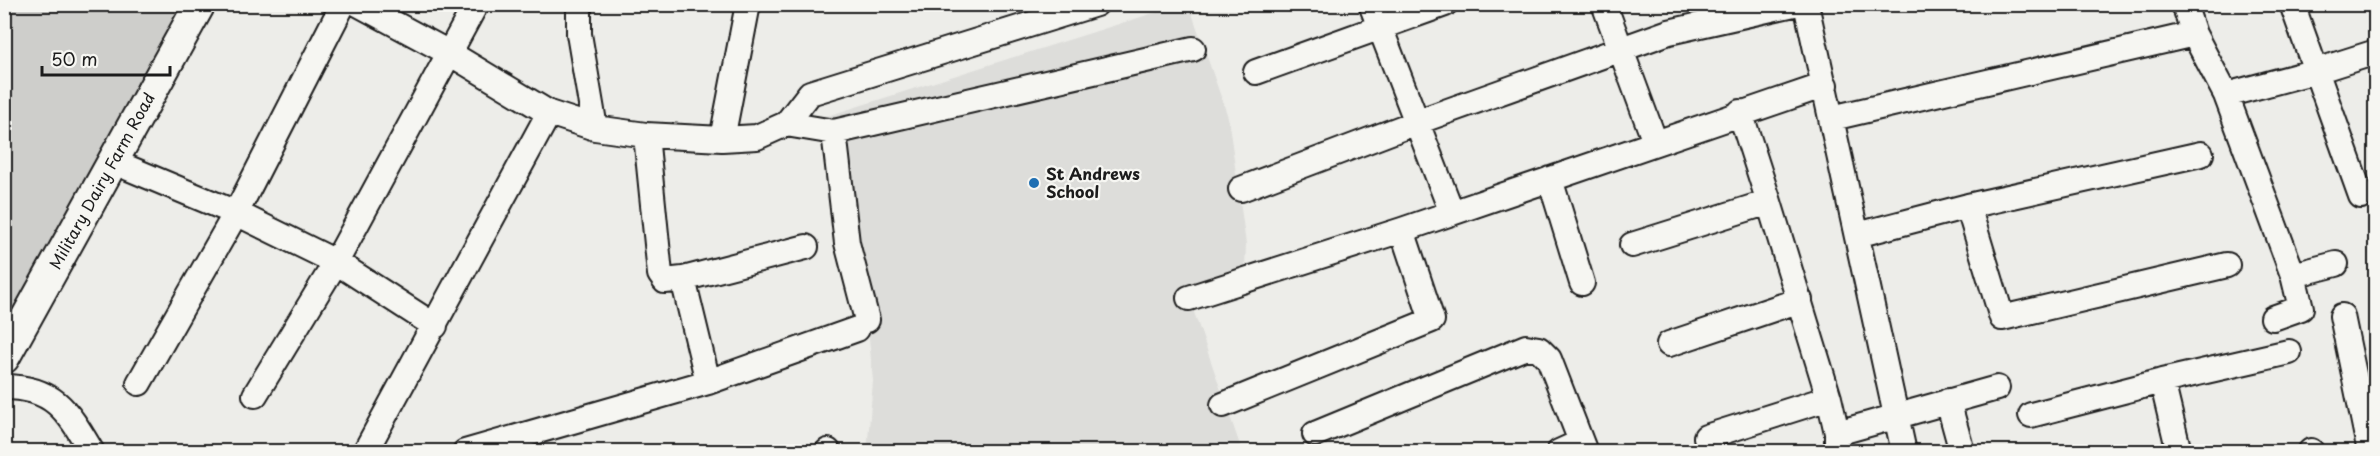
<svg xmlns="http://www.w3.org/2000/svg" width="2380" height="456" font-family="'Playpen Sans',sans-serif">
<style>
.built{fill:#ddddda}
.green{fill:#cececb;stroke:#757574;stroke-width:1.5}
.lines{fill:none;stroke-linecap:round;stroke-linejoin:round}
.minor-casing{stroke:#1c1c1c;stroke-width:28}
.major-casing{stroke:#1c1c1c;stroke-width:34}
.minor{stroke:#f6f6f2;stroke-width:24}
.major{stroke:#f6f6f2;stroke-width:30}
.poi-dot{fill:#1f6fb2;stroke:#f6f6f2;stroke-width:2}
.labels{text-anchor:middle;stroke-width:4.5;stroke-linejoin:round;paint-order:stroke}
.poi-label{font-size:16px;font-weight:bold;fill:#1c1c1c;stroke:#f6f6f2;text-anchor:start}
.street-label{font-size:16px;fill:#1c1c1c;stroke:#f6f6f2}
</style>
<rect width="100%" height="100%" fill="#edede9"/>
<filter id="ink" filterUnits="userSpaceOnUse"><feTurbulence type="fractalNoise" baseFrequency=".0167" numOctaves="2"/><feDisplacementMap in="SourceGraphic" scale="12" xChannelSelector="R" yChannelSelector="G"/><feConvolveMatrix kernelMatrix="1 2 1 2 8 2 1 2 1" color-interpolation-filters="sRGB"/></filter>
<g filter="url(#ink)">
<path class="built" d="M1179 5H1189L1228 117 1246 244 1245 269 1188 295 1242 451H867L873 381 869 338 841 234 821 132V118Z"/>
<path class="green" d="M5 5H203L5 363Z"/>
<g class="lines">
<g class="minor-casing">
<path id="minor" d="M358 4 451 54 549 113 595 128 646 135 722 139 757 137 786 124 810 93 1096 4
M579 4V34L595 128
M1371 4 1452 213
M1604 4 1655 142
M1806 4 1904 452
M2184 4 2194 34 2226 95 2293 275 2301 308 2273 318
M2292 4 2361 196
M1256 72 1445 4
M2226 95 2316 71 2376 52
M1740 112 1769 202
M1832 118 2194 34
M786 124 834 132 1193 49
M834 132 847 243 867 320
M646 135 660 274 665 281 683 279 806 247
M722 139 748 4
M114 162 236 213 336 262 435 326
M1550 179 1582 283
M1241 189 1417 122 1669 32 1794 4
M1968 206 2002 318 2227 265
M1857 235 1968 206 2201 154
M1632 245 1769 202 1829 398 1837 433
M2293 275 2336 264
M683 279 708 382
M1189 298 1402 230 1825 85
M2342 316 2370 452
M1669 344 1800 300
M2162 381 2179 452
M139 383 236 213 343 4
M4 387C55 387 68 412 92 452
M255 395 336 262 476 4
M1948 401 1962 452
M1223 405 1432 320 1402 230
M2031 415 2162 381 2289 352
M1315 434 1526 347 1539 349 1549 359 1585 452
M1706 437 1829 398
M365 452 549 113
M465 452 708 382 857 329
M827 452 828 451
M1559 452 1581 442
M1837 452V433L1997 388
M2310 452 2311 451"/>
</g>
<g class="major-casing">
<path id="major" d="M4 358 200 4"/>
</g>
<use href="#minor" class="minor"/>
<use href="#major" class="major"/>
</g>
</g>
<circle class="poi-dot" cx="1034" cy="183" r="6"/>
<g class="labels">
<g class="poi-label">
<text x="1046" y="180">St Andrews<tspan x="1046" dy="18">School</tspan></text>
</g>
<g class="street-label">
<text transform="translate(102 181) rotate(-61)" y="6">Military Dairy Farm Road</text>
</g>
</g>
<rect width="2380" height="456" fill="none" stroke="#f6f6f2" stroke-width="24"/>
<rect x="12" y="12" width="2356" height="432" fill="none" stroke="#1c1c1c" stroke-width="2" filter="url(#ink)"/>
<path d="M42 66v9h128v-9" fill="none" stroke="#1c1c1c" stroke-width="3"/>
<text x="51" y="66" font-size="18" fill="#1c1c1c" stroke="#f6f6f2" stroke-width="4.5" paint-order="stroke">50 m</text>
</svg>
